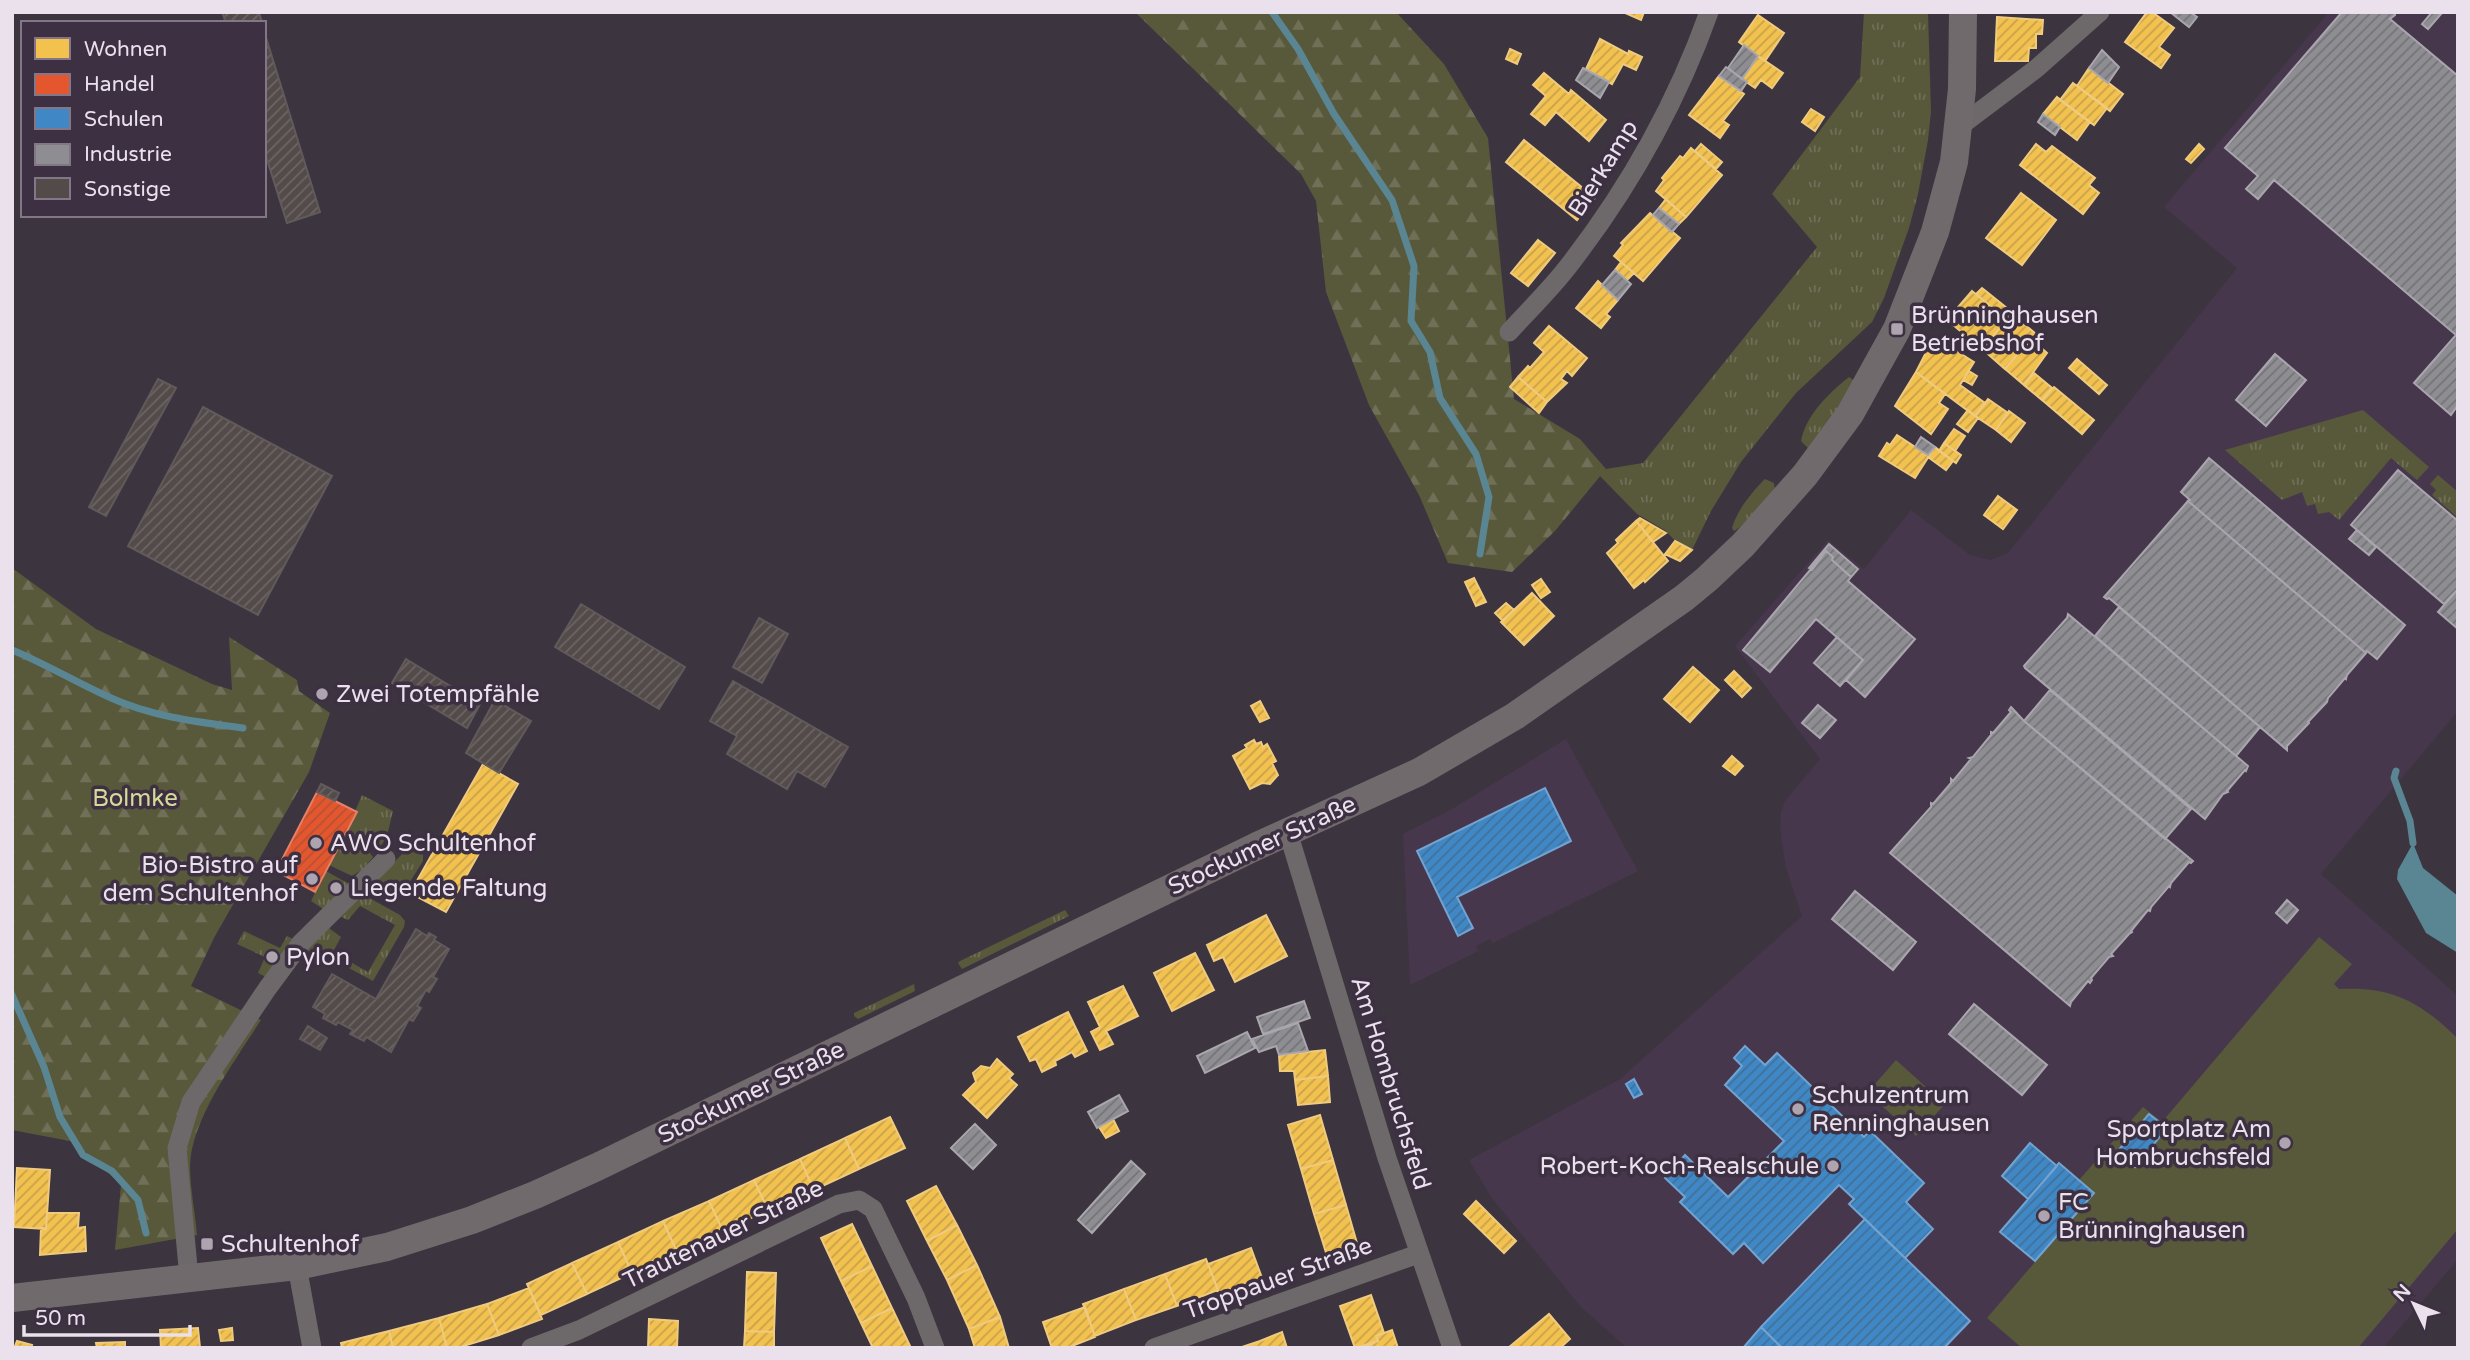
<svg xmlns="http://www.w3.org/2000/svg" width="2470" height="1360" font-family="'Varela Round',sans-serif">
<style>
.built{fill:#47374d}
.grass{fill:url(#grass-tufts)}
.forest{fill:url(#forest-firs)}
.pitch{fill:#58583b}
.water{fill:#5a8693}
.homes{fill:url(#homes-hatch);stroke:#f0cb7e;stroke-width:2}
.shops{fill:url(#shops-hatch);stroke:#e68067;stroke-width:2}
.schools{fill:url(#schools-hatch);stroke:#72a3d1;stroke-width:2}
.industry{fill:url(#industry-hatch);stroke:#a9a6ad;stroke-width:2}
.lines{fill:none;stroke-linecap:round;stroke-linejoin:round}
.stream{stroke:#5a8693;stroke-width:7}
.building{fill:url(#building-hatch);stroke:#615a5b;stroke-width:2}
.minor{stroke:#6d696a;stroke-width:19}
.secondary{stroke:#716a6d;stroke-width:28}
.poi-dot{fill:#ada4b0;stroke:#3e3043;stroke-width:2.5}
.labels{text-anchor:middle;stroke-width:7;stroke-linejoin:round;paint-order:stroke}
.street-label{font-size:24px;fill:#eae1ed;stroke:#3e3043}
.poi-label{font-size:24px;fill:#eae1ed;stroke:#3e3043;text-anchor:start}
.park-label{font-size:24px;fill:#d6da97;stroke:#3e3043}
</style>
<defs>
<pattern id="grass-tufts" width="24" height="20" patternUnits="userSpaceOnUse" patternTransform="scale(1.75)"><rect width="24" height="20" fill="#58583b"/><path d="M3 7l-1-3M5 7V3M7 7l1-3M15 17l-1-3M17 17v-4M19 17l1-3" fill="none" stroke="#707058"/></pattern>
<pattern id="forest-firs" width="22" height="20" patternUnits="userSpaceOnUse" patternTransform="scale(1.75)"><rect width="22" height="20" fill="#58583b"/><path d="M5 1l3.5 6h-7zM16 11l3.5 6h-7z" fill="#707058"/></pattern>
<pattern id="homes-hatch" width="6" height="6" patternUnits="userSpaceOnUse" patternTransform="scale(1.75)"><rect width="6" height="6" fill="#f2c14e"/><path d="M-1 1l2-2M0 6l6-6M5 7l2-2" fill="none" stroke="#c7a24c"/></pattern>
<pattern id="shops-hatch" width="6" height="6" patternUnits="userSpaceOnUse" patternTransform="scale(1.75)"><rect width="6" height="6" fill="#e4572e"/><path d="M-1 1l2-2M0 6l6-6M5 7l2-2" fill="none" stroke="#b55136"/></pattern>
<pattern id="schools-hatch" width="6" height="6" patternUnits="userSpaceOnUse" patternTransform="scale(1.75)"><rect width="6" height="6" fill="#3f88c5"/><path d="M-1 1l2-2M0 6l6-6M5 7l2-2" fill="none" stroke="#417099"/></pattern>
<pattern id="industry-hatch" width="6" height="6" patternUnits="userSpaceOnUse" patternTransform="scale(1.75)"><rect width="6" height="6" fill="#8d8d92"/><path d="M-1 1l2-2M0 6l6-6M5 7l2-2" fill="none" stroke="#747378"/></pattern>
<pattern id="building-hatch" width="6" height="6" patternUnits="userSpaceOnUse" patternTransform="scale(1.75)"><rect width="6" height="6" fill="#534b4a"/><path d="M-1 1l2-2M0 6l6-6M5 7l2-2" fill="none" stroke="#6c6564"/></pattern>
</defs>
<rect width="100%" height="100%" fill="#3c343f"/>
<path class="built" d="M2329 12H2458V711L2321 874 2458 996V1259L2383 1348H1627L1581 1307 1491 1197 1469 1160 1620 1079 1802 916 1786 868 1780 829 1781 812 1785 801 1820 759 1735 646 1828 540 1864 569 1911 510 1970 555 1990 560 2008 553 2237 268 2164 207Z
M1566 739 1638 871 1493 943 1490 939 1476 946 1478 951 1410 985 1403 834 1452 809Z"/>
<path class="grass" d="M1864 12H1928L1931 112 1928 140 1918 194 1909 228 1884 298 1872 322 1796 393 1741 462 1711 511 1692 550 1675 541 1666 531 1637 514 1599 475 1606 469 1643 463 1817 247 1772 194 1860 77Z
M1849 377 1855 381 1854 387 1808 448 1801 441C1806 415 1829 393 1849 377Z
M2363 410 2429 467 2417 480 2391 458 2339 520 2329 512 2318 514 2315 504 2307 506 2302 492 2282 500 2225 450Z
M2438 475 2458 492V518L2432 495 2436 490 2430 484Z
M1765 479 1774 483 1775 491 1739 528 1734 531 1732 528C1737 510 1752 492 1765 479Z
M362 795 393 811 387 836 378 851 358 840 344 837Z
M340 844C352 848 364 844 373 857L362 870 352 876 329 865Z
M417 848 423 855V861L403 893 387 900 370 891 371 887 403 853Z
M326 871 349 884 323 909 311 901Z
M364 895 400 915 405 921 404 927 373 981 323 954 320 958 306 950 329 928 341 937 333 952 368 972 395 925 360 906 348 920 341 917 360 896Z
M1065 910 1069 916 962 969 958 963 960 961Z
M244 931 280 948 287 936 293 939 266 977 258 973 265 957 237 944Z
M914 984 915 991 858 1019 854 1016V1013Z"/>
<path class="forest" d="M1135 12H1396L1444 64 1488 138 1514 399 1580 439 1606 469 1555 531 1512 572 1448 563 1419 495 1369 405 1326 292 1316 201 1301 174Z
M12 568 96 629 212 684 232 690 229 637 297 680 299 691 330 713 309 772 215 936 191 986 261 1020C236 1059 192 1118 190 1165 190 1188 195 1212 197 1235L115 1250 121 1185 75 1142 12 1130Z"/>
<path class="pitch" d="M2319 937 2352 964 2334 984 2339 989C2392 986 2421 1002 2458 1039V1229L2358 1348H2022L1987 1318 2035 1262 2000 1232 2059 1163 2079 1180 2143 1107 2162 1122Z
M1896 1060 1945 1104 1916 1136 1867 1093Z"/>
<path class="water" d="M2413 843 2423 868 2458 896V953L2426 933 2397 879 2398 870Z"/>
<path class="homes" d="M1623 12H1644L1641 20Z
M2147 12H2152L2174 28 2159 47 2170 55 2161 68 2125 42Z
M1758 15 1784 33 1765 61 1739 42Z
M1997 17 2043 20 2042 34H2036V48H2029L2028 61H1995Z
M1600 39 1628 54 1629 51 1642 57 1636 70 1623 64 1612 84 1586 69Z
M1510 49 1521 54 1517 64 1506 59Z
M1758 56 1783 73 1772 88 1761 80 1755 88 1742 79Z
M2089 68 2123 94 2110 111 2077 86Z
M1544 73 1569 94 1571 90 1606 120 1589 141 1556 112 1545 125 1531 114 1546 96 1533 85Z
M1719 76 1744 94 1723 121 1729 125 1720 138 1689 115Z
M2073 83 2107 108 2094 125 2060 100Z
M2057 97 2090 122 2077 140 2043 114Z
M1811 109 1824 117 1815 131 1802 122Z
M1524 140 1595 198 1577 220 1506 162Z
M1701 144 1722 162 1716 169 1695 151Z
M2036 144 2046 152 2052 146 2095 178 2089 185 2099 193 2083 214 2020 165Z
M2199 144 2204 149 2191 163 2186 159Z
M1691 148 1722 175 1686 217 1656 191 1664 180 1662 178 1680 156 1683 158Z
M2021 193 2056 220 2022 265 1986 238Z
M1666 199 1686 217 1679 224 1659 208Z
M1650 213 1680 238 1643 281 1614 256 1623 245 1621 243Z
M1538 240 1555 253 1528 286 1511 273Z
M1621 262 1634 273 1627 280 1615 270Z
M1598 281 1618 300 1606 314 1610 317 1601 328 1576 308Z
M1982 288 2013 313 2007 320 1976 294Z
M1972 291 2007 320 1982 349 1947 320Z
M2012 314 2036 334 2005 369 1982 349Z
M1549 326 1587 358 1572 376 1567 371 1561 379 1567 383 1547 402 1518 377 1528 366 1530 368 1544 352 1534 343Z
M1934 337 1974 362 1960 385 1985 403 1975 416 1916 372Z
M2031 339 2047 353 2024 385 2005 369Z
M2077 359 2107 385 2099 394 2069 368Z
M1969 371 1977 376 1972 385 1963 380Z
M1916 372 1945 394 1939 403 1948 409 1931 434 1895 406Z
M2034 373 2052 388 2042 400 2024 385Z
M1518 377 1547 402 1539 413 1510 387Z
M2054 387 2094 420 2082 434 2042 400Z
M1988 399 2008 413 1996 430 1975 416Z
M1968 410 1978 418 1968 432 1957 424Z
M2009 411 2025 423 2011 442 1996 430Z
M1954 429 1965 436 1955 451 1944 443Z
M1897 435 1929 456 1915 478 1879 456 1887 443 1890 445Z
M1944 443 1961 455 1956 463 1939 451Z
M1935 447 1953 461 1946 470 1928 457Z
M1998 496 2017 510 2003 529 1984 515Z
M1640 518 1666 533 1653 542 1636 521Z
M1636 521 1668 561 1645 582 1644 580 1634 588 1607 553 1618 543 1616 540Z
M1675 541 1692 550 1680 561 1665 554Z
M1474 578 1486 602 1476 606 1465 582Z
M1541 579 1550 592 1541 598 1532 585Z
M1532 593 1554 616 1524 645 1501 622Z
M1506 603 1514 610 1503 621 1495 613Z
M1693 667 1719 690 1690 722 1664 699Z
M1734 671 1751 688 1742 697 1725 680Z
M1260 701 1269 718 1260 722 1251 706Z
M1254 740 1256 744 1261 742 1263 747 1267 744 1276 761 1272 763 1278 775 1270 784 1262 783 1250 789 1233 756 1247 748 1245 745Z
M1732 756 1743 766 1735 775 1723 766Z
M483 764 518 784 446 912 410 893Z
M1266 915 1287 956 1235 982 1223 957 1214 961 1207 945Z
M1195 953 1214 990 1172 1011 1154 973Z
M1123 986 1138 1016 1106 1031 1113 1044 1100 1050 1091 1032 1100 1027 1088 1002Z
M1068 1012 1087 1051 1075 1057 1072 1052 1055 1061 1056 1065 1042 1072 1036 1059 1030 1061 1018 1037Z
M1325 1050 1328 1076 1295 1080 1294 1071H1280L1279 1055Z
M997 1059 1013 1074 1009 1078 1017 1085 987 1118 963 1095 976 1082 973 1073 981 1066 990 1068Z
M1328 1076 1330 1102 1298 1105 1295 1080Z
M1320 1115 1333 1160 1301 1169 1288 1125Z
M890 1117 905 1148 859 1169 845 1138Z
M1113 1119 1119 1131 1106 1138 1099 1127Z
M845 1138 859 1169 814 1190 800 1159Z
M800 1159 814 1190 768 1210 754 1180Z
M1333 1160 1346 1205 1314 1214 1301 1169Z
M17 1168 50 1170 46 1229 14 1227Z
M754 1180 768 1210 723 1231 709 1201Z
M936 1186 957 1225 927 1241 907 1201Z
M709 1201 723 1231 677 1252 663 1221Z
M1476 1201 1516 1241 1504 1253 1464 1214Z
M1346 1205 1359 1250 1328 1259 1314 1214Z
M47 1213H79L78 1228 85 1227 86 1251 40 1255 41 1228 46 1229Z
M663 1221 677 1252 632 1273 618 1242Z
M852 1224 872 1266 841 1281 821 1238Z
M957 1225 977 1265 947 1280 927 1241Z
M618 1242 632 1273 587 1294 572 1263Z
M1251 1248 1262 1278 1219 1293 1208 1264Z
M1206 1259 1218 1290 1177 1306 1165 1274Z
M572 1263 587 1294 541 1315 527 1284Z
M977 1265 1000 1317 969 1329 947 1280Z
M872 1266 892 1308 861 1323 841 1281Z
M747 1272 776 1273 774 1332 745 1331Z
M1165 1274 1177 1306 1136 1320 1124 1289Z
M529 1288 542 1319 499 1335 487 1304Z
M1124 1289 1136 1320 1095 1336 1083 1304Z
M1371 1295 1384 1333 1376 1336 1378 1341 1355 1348 1340 1306Z
M487 1304 499 1335 457 1348H447L439 1318Z
M1085 1307 1095 1337 1067 1348H1052L1043 1322Z
M892 1308 911 1348H873L861 1323Z
M1549 1314 1570 1339 1560 1348H1508Z
M1000 1317 1009 1348H975L969 1329Z
M439 1318 447 1348H393L389 1331Z
M649 1319 678 1321 677 1348H648Z
M198 1328 200 1348H161L160 1330Z
M232 1328 233 1340 221 1341 219 1330Z
M1392 1330 1398 1348H1363L1378 1341 1376 1336Z
M389 1331 393 1348H342L341 1343Z
M745 1331 774 1332V1348H744Z
M1282 1332 1287 1348H1239L1260 1341Z
M17 1341 32 1345 31 1348 15 1346Z
M125 1342V1348H97L96 1343Z"/>
<path class="shops" d="M317 792 357 812 315 892 276 871Z"/>
<path class="schools" d="M1545 788 1571 841 1457 897 1473 928 1458 936 1417 851Z
M1745 1046 1765 1065 1777 1053 1864 1137 1870 1131 1924 1183 1906 1202 1933 1229 1905 1258 1849 1204 1854 1199 1839 1185 1763 1263 1744 1243 1733 1254 1680 1202 1685 1197 1665 1178 1685 1155 1728 1197 1784 1141 1725 1085 1742 1066 1734 1058Z
M1634 1079 1642 1094 1634 1098 1626 1084Z
M2149 1114 2167 1128 2135 1167 2117 1152Z
M2030 1143 2057 1166 2028 1199 2002 1176Z
M2059 1163 2094 1193 2035 1261 2000 1232Z
M1865 1219 1970 1321 1944 1348H1782L1761 1327Z
M1761 1327 1782 1348H1743Z"/>
<path class="industry" d="M2170 12H2190L2197 17 2189 27Z
M2342 12H2395V15L2390 19 2458 76V405L2451 415 2414 383 2456 335 2274 180 2258 199 2246 189 2258 176 2225 148Z
M2432 12 2441 14 2428 29 2422 24Z
M1744 45 1758 56 1742 79 1728 68Z
M2102 50 2119 67 2108 83 2089 68Z
M1726 67 1747 82 1741 91 1719 76Z
M1583 68 1609 82 1600 98 1576 80Z
M2043 114 2060 127 2055 135 2038 122Z
M1659 208 1679 224 1672 232 1653 215Z
M1615 270 1631 284 1618 300 1602 285Z
M2275 354 2306 380 2266 426 2236 400Z
M1921 437 1935 447 1928 455 1915 447Z
M2209 458 2405 625 2377 659 2367 651 2366 653 2188 501 2190 500 2181 492Z
M2398 470 2458 521V589L2444 604 2351 525Z
M2188 501 2366 653 2347 675 2346 679 2345 678 2328 698 2327 702 2308 722 2309 723 2287 746V750L2109 598 2107 599 2104 597Z
M2357 530 2376 547 2369 555 2349 539Z
M1829 544 1858 569 1851 577 1832 560 1833 557 1826 551 1812 570 1809 568Z
M1826 551 1833 557 1832 560 1851 577 1848 581 1915 639 1865 697 1846 680 1863 660 1816 619 1770 672 1743 650Z
M2458 589V629L2438 612Z
M2119 607 2260 727 2236 756 2095 636Z
M2068 614 2248 766 2246 771 2245 770 2227 791 2228 792 2223 794 2205 819 2025 668 2024 666 2067 618Z
M1837 637 1863 660 1840 686 1814 663Z
M2050 690 2191 809 2165 839 2024 721Z
M1818 705 1836 720 1820 738 1802 723Z
M2011 707 2024 721 2193 861 2191 863 2189 862 2171 883 2170 887 2169 886 2151 907 2150 911 2148 910 2131 931 2132 932 2129 934 2111 954 2113 956 2109 957 2091 978 2092 980 2090 983 2088 981 2071 1002 2070 1006 1890 853 1931 807V803L1933 804 1951 783V779L1953 781 1971 759 1969 758 1973 757 1991 735V732L1993 733 2011 712 2009 710Z
M1855 891 1916 942 1893 970 1832 919Z
M2287 900 2298 910 2287 923 2276 913Z
M1304 1001 1310 1018 1263 1034 1257 1017Z
M1974 1004 2047 1065 2022 1095 1949 1034Z
M1298 1023 1308 1051 1279 1055 1276 1046 1259 1052 1252 1039Z
M1247 1032 1255 1048 1205 1073 1197 1056Z
M1119 1095 1128 1111 1097 1128 1088 1112Z
M975 1124 996 1145 973 1169 951 1148Z
M1131 1161 1145 1174 1092 1233 1078 1220Z"/>
<g class="lines">
<path class="stream" d="M1272 12 1298 49 1334 114 1392 200 1414 266 1411 321 1430 352 1440 398 1476 454 1489 497 1480 554
M12 650C46 664 77 683 111 698 153 717 198 722 243 728
M2396 771 2394 778 2410 821 2413 843
M12 995 44 1067 60 1117 83 1155 112 1171 138 1200 146 1233"/>
</g>
<path class="building" d="M222 12H259L262 23H226Z
M264 31 320 212 287 223 264 150Z
M158 379 176 388 106 516 89 507Z
M203 407 332 476 258 615 128 546Z
M581 604 685 667 659 709 555 647Z
M759 618 788 634 762 683 733 667Z
M406 659 480 704 467 728 392 683Z
M733 681 848 747 825 787 797 771 787 789 727 754 737 736 710 721Z
M495 700 531 721 499 773 466 753Z
M321 784 339 793 335 801 317 792Z
M416 929 427 936 429 933 436 937 434 940 449 949 433 977 437 979 429 992 426 990 417 1006 421 1008 413 1021 409 1019 391 1052 366 1037 364 1041 350 1034 353 1030 338 1022 336 1025 323 1018 325 1014 313 1007 332 974 376 999Z
M308 1026 327 1038 320 1050 300 1039Z"/>
<g class="lines">
<path class="minor" d="M1959 127 2037 68 2100 12
M1509 332C1529 310 1552 288 1570 264 1628 189 1677 102 1709 12
M1288 832 1387 1158 1452 1348
M297 1266 312 1348
M189 1278 177 1148 191 1102 267 989 301 943 386 859
M531 1348 579 1330 839 1204 859 1200 873 1209 916 1298 935 1348
M1154 1348 1418 1254"/>
<path class="secondary" d="M12 1298 297 1266 387 1247 472 1220 535 1195 597 1167 1257 846 1419 772 1515 716 1684 598 1707 579 1743 545 1805 475 1850 414 1897 329 1935 232 1954 162 1962 89 1963 12"/>
</g>
<g class="poi-dot">
<rect x="1890" y="322" width="14" height="14" rx="3.5"/>
<circle cx="322" cy="694" r="7"/>
<circle cx="316" cy="843" r="7"/>
<circle cx="312" cy="879" r="7"/>
<circle cx="336" cy="888" r="7"/>
<circle cx="272" cy="957" r="7"/>
<circle cx="1798" cy="1109" r="7"/>
<circle cx="2285" cy="1143" r="7"/>
<circle cx="1833" cy="1166" r="7"/>
<circle cx="2044" cy="1216" r="7"/>
<rect x="200" y="1237" width="14" height="14" rx="3.5"/>
</g>
<g class="labels">
<g class="street-label">
<text transform="translate(1603 168) rotate(-58)" y="8">Bierkamp</text>
<text transform="translate(1262 845) rotate(-25)" y="8">Stockumer Straße</text>
<text transform="translate(1391 1083) rotate(73)" y="8">Am Hombruchsfeld</text>
<text transform="translate(751 1092) rotate(-26)" y="8">Stockumer Straße</text>
<text transform="translate(723 1234) rotate(-26)" y="8">Trautenauer Straße</text>
<text transform="translate(1278 1278) rotate(-20)" y="8">Troppauer Straße</text>
</g>
<g class="poi-label">
<text x="1911" y="323">Brünninghausen<tspan x="1911" dy="28">Betriebshof</tspan></text>
<text x="336" y="702">Zwei Totempfähle</text>
<text x="330" y="851">AWO Schultenhof</text>
<text x="298" y="873" text-anchor="end">Bio-Bistro auf<tspan x="298" dy="28">dem Schultenhof</tspan></text>
<text x="350" y="896">Liegende Faltung</text>
<text x="286" y="965">Pylon</text>
<text x="1812" y="1103">Schulzentrum<tspan x="1812" dy="28">Renninghausen</tspan></text>
<text x="2271" y="1137" text-anchor="end">Sportplatz Am<tspan x="2271" dy="28">Hombruchsfeld</tspan></text>
<text x="1819" y="1174" text-anchor="end">Robert-Koch-Realschule</text>
<text x="2058" y="1210">FC<tspan x="2058" dy="28">Brünninghausen</tspan></text>
<text x="221" y="1252">Schultenhof</text>
</g>
<g class="park-label">
<text x="135" y="806">Bolmke</text>
</g>
</g>
<rect width="2470" height="1360" fill="none" stroke="#eae1ed" stroke-width="28"/>
<rect x="21" y="21" width="245" height="196" fill="#3e3043" stroke="#837787" stroke-width="2"/>
<rect x="35" y="38" width="35" height="21" fill="#f2c14e" stroke="#837787" stroke-width="2"/>
<text x="84" y="56" font-size="21" fill="#eae1ed">Wohnen</text>
<rect x="35" y="74" width="35" height="21" fill="#e4572e" stroke="#837787" stroke-width="2"/>
<text x="84" y="91" font-size="21" fill="#eae1ed">Handel</text>
<rect x="35" y="108" width="35" height="21" fill="#3f88c5" stroke="#837787" stroke-width="2"/>
<text x="84" y="126" font-size="21" fill="#eae1ed">Schulen</text>
<rect x="35" y="144" width="35" height="21" fill="#8d8d92" stroke="#837787" stroke-width="2"/>
<text x="84" y="161" font-size="21" fill="#eae1ed">Industrie</text>
<rect x="35" y="178" width="35" height="21" fill="#534b4a" stroke="#837787" stroke-width="2"/>
<text x="84" y="196" font-size="21" fill="#eae1ed">Sonstige</text>
<g transform="translate(2414 1304) rotate(313)" stroke="#3e3043" stroke-width="5" paint-order="stroke">
<path d="M0-5L12 26L0 18L-12 26Z" fill="#eae1ed"/>
<text y="-10" font-size="19" font-weight="bold" text-anchor="middle" fill="#eae1ed">N</text>
</g>
<path d="M24 1325v10h166v-10" fill="none" stroke="#eae1ed" stroke-width="3.5"/>
<text x="35" y="1325" font-size="21" fill="#eae1ed" stroke="#3e3043" stroke-width="5" paint-order="stroke">50 m</text>
</svg>
